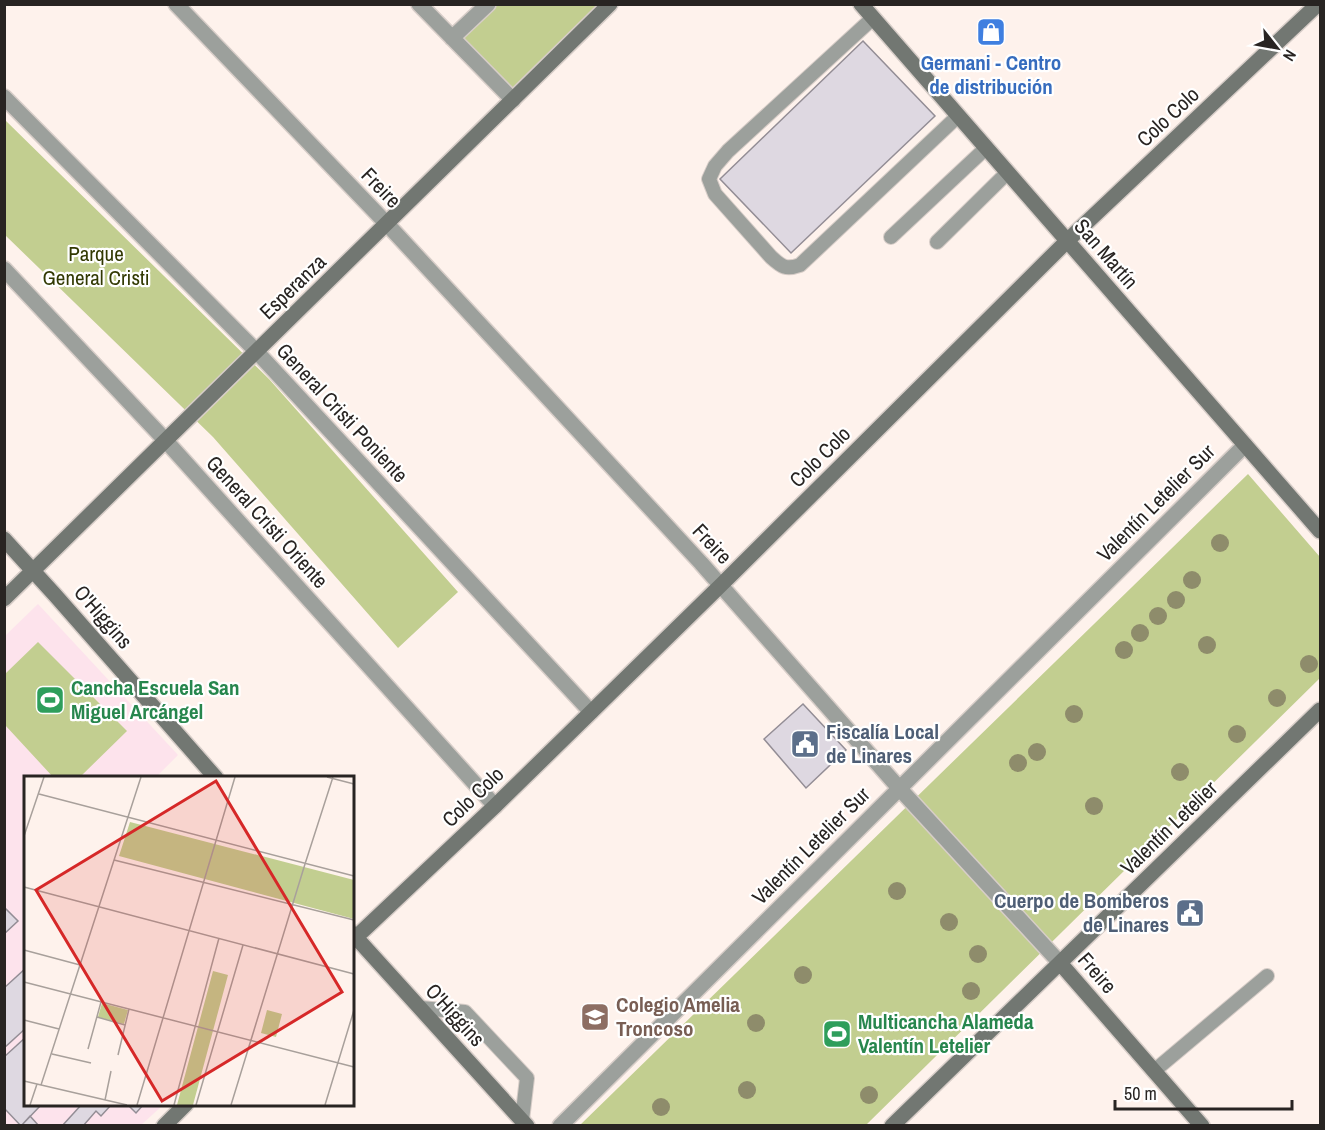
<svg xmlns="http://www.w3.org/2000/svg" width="1325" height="1130" font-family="'Archivo Narrow',sans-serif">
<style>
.education{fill:#fde3ec}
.park{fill:#c2ce90}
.building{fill:#ded8e1;stroke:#938d95;stroke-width:1.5}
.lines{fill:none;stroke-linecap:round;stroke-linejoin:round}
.lane-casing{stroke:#d7cdc8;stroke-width:16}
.street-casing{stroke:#d7cdc8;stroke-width:18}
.secondary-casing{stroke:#d7cdc8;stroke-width:18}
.lane{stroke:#9ca09c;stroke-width:14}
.street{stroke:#9ca09c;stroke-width:15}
.secondary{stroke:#727772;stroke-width:15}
.tree{fill:#8e8c6b}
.labels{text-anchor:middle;stroke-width:4.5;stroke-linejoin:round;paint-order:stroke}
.shop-label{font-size:21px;font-weight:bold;fill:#366cbe;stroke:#fff}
.street-label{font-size:21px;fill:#282422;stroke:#fff}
.park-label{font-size:21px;fill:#323902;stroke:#fff}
.leisure-label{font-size:21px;font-weight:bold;fill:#27864d;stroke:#fff;text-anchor:start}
.service-label{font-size:21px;font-weight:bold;fill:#4e5e75;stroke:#fff;text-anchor:start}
.education-label{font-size:21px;font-weight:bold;fill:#785e54;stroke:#fff;text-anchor:start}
.inset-road{fill:none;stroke:#a8a09b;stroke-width:1.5}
.view{fill:#d62828;fill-opacity:0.15;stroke:#d62828;stroke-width:3}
.inset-edge{fill:none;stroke:#282422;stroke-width:3}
</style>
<rect width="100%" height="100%" fill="#fef2ec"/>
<path class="education" d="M38 604 178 755 156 777 26 778V1104L163 1105 141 1125 5 1126V636Z"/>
<path class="park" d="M494 5H603L513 94 460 37Z
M4 119 269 379 458 592 398 648 213 437 5 235Z
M1248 474 1320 557V678L866 1125 579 1126Z
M38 642 127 731 80 777H53L5 725V674Z"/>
<path class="building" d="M863 41 935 116 791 253 720 179Z
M803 704 846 750 806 788 764 739Z
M4 907 18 921 4 934Z
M26 968V1028L4 1048V988Z
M26 1037V1104H42L21 1126 4 1108V1057Z
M82 1104H112L101 1116 96 1111 83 1126H62Z
M127 1104H144L136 1113Z
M30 1116 39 1126H21Z"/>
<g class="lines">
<g class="lane-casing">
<path id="lane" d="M873 18 728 151 715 166 709 179 715 194 771 257C782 267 786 270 800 265L958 116
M891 237 986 148
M937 242 1007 173
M421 1008 465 1012 527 1078 522 1120
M1154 1071 1267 976"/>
</g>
<g class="street-casing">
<path id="street" d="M176 4 387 224 701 563 899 788 1060 963
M419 4 513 100
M452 38 488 4
M4 97 257 352 591 712
M4 269 166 441 495 806
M560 1126 1245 445"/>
</g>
<g class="secondary-casing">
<path id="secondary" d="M861 4 1320 531
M4 539 55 595 216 778
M4 599 610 4
M352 933 527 1126
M352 941 495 806 721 585 1067 241 1318 4
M1060 963 1202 1126
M164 1126 186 1104
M892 1126 1320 710"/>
</g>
<use href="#lane" class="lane"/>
<use href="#street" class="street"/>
<use href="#secondary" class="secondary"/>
</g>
<g class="tree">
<circle cx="1220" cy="543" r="9"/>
<circle cx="1192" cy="580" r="9"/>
<circle cx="1176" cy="600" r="9"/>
<circle cx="1158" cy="616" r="9"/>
<circle cx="1140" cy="633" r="9"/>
<circle cx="1207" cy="645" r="9"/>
<circle cx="1124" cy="650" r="9"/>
<circle cx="1309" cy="664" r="9"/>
<circle cx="1277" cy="698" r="9"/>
<circle cx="1074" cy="714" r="9"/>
<circle cx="1237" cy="734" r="9"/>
<circle cx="1037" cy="752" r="9"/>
<circle cx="1018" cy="763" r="9"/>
<circle cx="1180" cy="772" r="9"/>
<circle cx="1094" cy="806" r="9"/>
<circle cx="897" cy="891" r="9"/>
<circle cx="949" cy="922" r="9"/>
<circle cx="978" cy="954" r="9"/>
<circle cx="803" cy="975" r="9"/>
<circle cx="971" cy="991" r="9"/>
<circle cx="756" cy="1023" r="9"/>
<circle cx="747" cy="1090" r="9"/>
<circle cx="869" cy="1095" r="9"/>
<circle cx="661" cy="1107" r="9"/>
</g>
<defs>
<g id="shop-square" transform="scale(1.5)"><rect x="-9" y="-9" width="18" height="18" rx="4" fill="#3f7fe0" stroke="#fff"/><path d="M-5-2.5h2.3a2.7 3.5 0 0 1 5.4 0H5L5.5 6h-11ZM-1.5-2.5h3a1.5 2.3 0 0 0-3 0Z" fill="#fff"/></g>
<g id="stadium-square" transform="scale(1.5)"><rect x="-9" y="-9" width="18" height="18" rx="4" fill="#2e9e5b" stroke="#fff"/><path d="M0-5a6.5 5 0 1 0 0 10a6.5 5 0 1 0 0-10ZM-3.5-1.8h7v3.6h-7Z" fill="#fff"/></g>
<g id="civic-square" transform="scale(1.5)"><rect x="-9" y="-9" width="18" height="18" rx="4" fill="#5c6f8a" stroke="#fff"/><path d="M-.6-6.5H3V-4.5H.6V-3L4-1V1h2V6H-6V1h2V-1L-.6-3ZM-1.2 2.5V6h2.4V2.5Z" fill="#fff"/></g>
<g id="school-square" transform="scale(1.5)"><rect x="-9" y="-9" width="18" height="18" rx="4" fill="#8d6e63" stroke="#fff"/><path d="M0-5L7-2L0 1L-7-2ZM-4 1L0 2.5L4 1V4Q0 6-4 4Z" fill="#fff"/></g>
</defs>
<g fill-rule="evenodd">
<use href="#shop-square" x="991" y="32"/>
<use href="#stadium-square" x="50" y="700"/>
<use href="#civic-square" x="805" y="744"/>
<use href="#civic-square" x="1190" y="913"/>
<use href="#school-square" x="595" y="1017"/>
<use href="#stadium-square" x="837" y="1034"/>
</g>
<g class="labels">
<g class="shop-label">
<text x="991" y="70">Germani - Centro<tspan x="991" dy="24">de distribución</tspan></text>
</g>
<g class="street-label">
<text transform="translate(1168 117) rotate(-43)" y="7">Colo Colo</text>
<text transform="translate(381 188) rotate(46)" y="7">Freire</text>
<text transform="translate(1106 254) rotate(49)" y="7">San Martín</text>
<text transform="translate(293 287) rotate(-44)" y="7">Esperanza</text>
<text transform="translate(342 413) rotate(47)" y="7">General Cristi Poniente</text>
<text transform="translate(820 457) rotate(-45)" y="7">Colo Colo</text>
<text transform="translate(1156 503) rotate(-45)" y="7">Valentín Letelier Sur</text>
<text transform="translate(267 522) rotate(48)" y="7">General Cristi Oriente</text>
<text transform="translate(712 544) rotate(47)" y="7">Freire</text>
<text transform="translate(103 617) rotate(49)" y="7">O'Higgins</text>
<text transform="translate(473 797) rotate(-44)" y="7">Colo Colo</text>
<text transform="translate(1169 828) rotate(-44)" y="7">Valentín Letelier</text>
<text transform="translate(811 846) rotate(-45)" y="7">Valentín Letelier Sur</text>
<text transform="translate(1097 973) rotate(49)" y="7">Freire</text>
<text transform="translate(455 1015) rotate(48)" y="7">O'Higgins</text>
</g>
<g class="park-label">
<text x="96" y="261">Parque<tspan x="96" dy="24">General Cristi</tspan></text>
</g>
<g class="leisure-label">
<text x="71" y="695">Cancha Escuela San<tspan x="71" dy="24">Miguel Arcángel</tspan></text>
<text x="858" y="1029">Multicancha Alameda<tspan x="858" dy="24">Valentín Letelier</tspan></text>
</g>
<g class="service-label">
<text x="826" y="739">Fiscalía Local<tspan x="826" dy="24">de Linares</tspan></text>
<text x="1169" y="908" text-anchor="end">Cuerpo de Bomberos<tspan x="1169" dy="24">de Linares</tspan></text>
</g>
<g class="education-label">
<text x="616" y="1012">Colegio Amelia<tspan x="616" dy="24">Troncoso</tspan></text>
</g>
</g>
<g transform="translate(24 776)">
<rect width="330" height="330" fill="#fef2ec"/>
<path d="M106 46 330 104V143L95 80ZM189 195 204 199 169 329H153ZM78 227 104 234 100 248 74 241ZM243 234 258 238 252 261 237 257Z" fill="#c2ce90"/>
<path class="inset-road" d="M303 1 330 8M15 18 330 100M0 60 20 1M90 84 330 144M281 88 309 1M0 111 330 198M0 174 56 189M0 206 330 291M73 241 101 249M0 244 35 253M64 273 77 226M28 278 67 287M94 279 105 233M0 305 103 329M17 309 117 1M81 324 87 295M6 329 13 308M113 329 211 1M150 329 195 162M172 329 219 169M207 329 281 88M301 329 330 234"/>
<path class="view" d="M192 5 318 216 138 325 12 114Z"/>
<rect width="330" height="330" class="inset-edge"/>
</g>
<rect width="1325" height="1130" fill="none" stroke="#282422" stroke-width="12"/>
<g transform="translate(1277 48) rotate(121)" stroke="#ffffff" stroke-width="4.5" paint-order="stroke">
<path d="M0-4.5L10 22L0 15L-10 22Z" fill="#282422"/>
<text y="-9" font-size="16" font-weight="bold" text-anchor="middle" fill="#282422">N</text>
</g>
<path d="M1115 1100v9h177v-9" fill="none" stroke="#282422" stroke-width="3"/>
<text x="1124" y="1100" font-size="18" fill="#282422" stroke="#ffffff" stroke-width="4.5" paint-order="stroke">50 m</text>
</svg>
